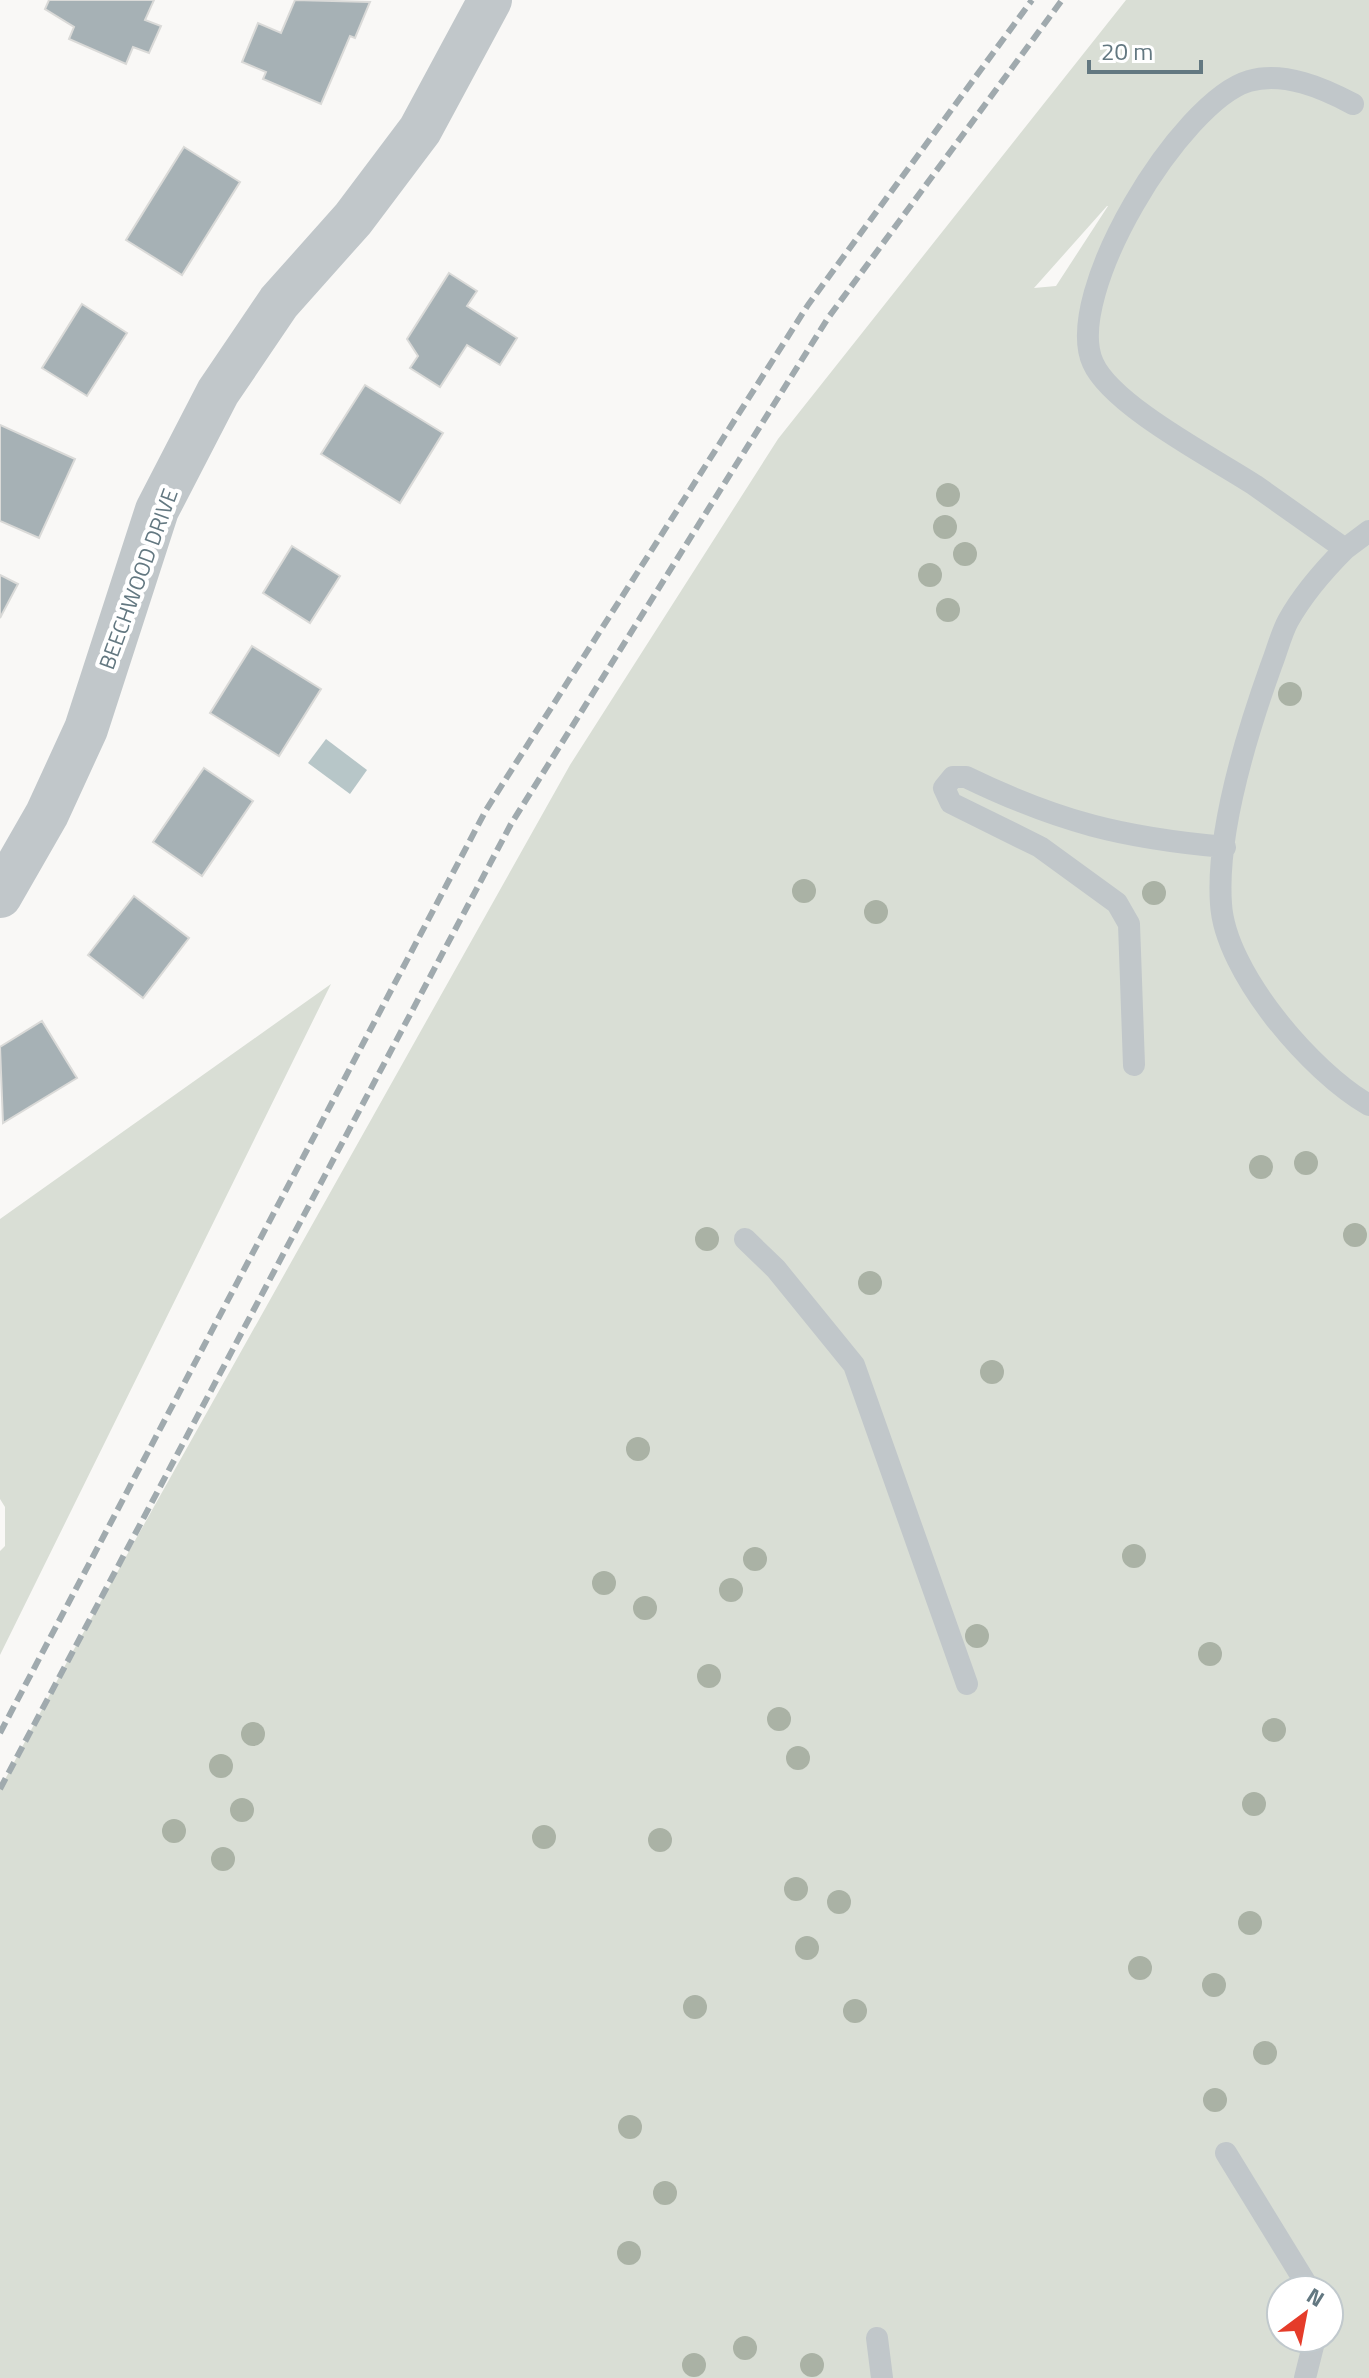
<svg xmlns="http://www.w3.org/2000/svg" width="1369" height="2378" font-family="'Titillium Web',sans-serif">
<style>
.green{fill:#d9ded5;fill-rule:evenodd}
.water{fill:#b7c6c8}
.building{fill:#a6b1b5;stroke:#dadad8;stroke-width:2}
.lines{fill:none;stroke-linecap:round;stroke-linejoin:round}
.service{stroke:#c1c7ca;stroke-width:22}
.minor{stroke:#c1c7ca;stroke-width:44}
.rail{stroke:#a0aaae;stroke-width:6;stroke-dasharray:12 6;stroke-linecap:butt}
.tree{fill:#aab2a5}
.labels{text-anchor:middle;stroke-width:8;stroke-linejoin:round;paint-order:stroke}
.street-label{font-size:22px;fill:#637881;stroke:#fff}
</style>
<rect width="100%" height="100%" fill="#f9f8f6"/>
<path class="green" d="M1126 0H1369V2378H0V1789L68 1660 570 765 778 439ZM1108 206 1056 286 1034 288 1107 206ZM1281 2290H1329V2338H1281Z
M331 984 0 1655V1551L5 1546V1507L0 1499V1219Z"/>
<path class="water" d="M326 739 367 770 350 794 308 763Z"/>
<path class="building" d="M49 0H154L145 20 161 26 149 53 133 47 126 64 69 39 74 27 45 9Z
M295 0 370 2 355 38 350 36 321 104 263 79 266 72 242 62 258 23 281 33Z
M184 147 240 182 182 275 126 240Z
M449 273 477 291 467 306 517 338 500 365 467 345 440 387 410 368 418 356 407 339Z
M82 304 127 333 87 396 42 368Z
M365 385 443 433 400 503 321 454Z
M0 425 75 459 39 538 0 521Z
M292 546 340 576 310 623 263 593Z
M0 575 18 584 0 618Z
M252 646 321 689 279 756 210 713Z
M204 768 253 801 202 876 153 842Z
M134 896 189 938 143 998 88 955Z
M42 1021 77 1078 3 1123 0 1047Z"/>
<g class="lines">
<path class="service" d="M1353 104C1323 88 1284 71 1249 81 1181 101 1062 295 1093 363 1112 406 1215 459 1256 486 1286 507 1315 528 1345 549L1369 531
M1345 549C1324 570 1303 594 1288 621 1281 634 1277 651 1271 666 1247 733 1216 833 1221 904 1225 972 1311 1072 1369 1105
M1134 1065 1129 924 1117 903 1040 847 951 803 944 788 953 777H966C1059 822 1123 838 1225 847
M745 1239 776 1269 854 1365 967 1684
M1226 2153 1310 2290
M877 2338 882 2378
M1305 2378 1315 2338"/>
<path class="minor" d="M0 896 47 814 86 729 157 510 218 392 279 302 353 219 420 130 490 0"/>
<path class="rail" d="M0 1733 486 810 808 305 1032 0
M0 1789 511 824 828 318 1062 0"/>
</g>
<g class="tree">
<circle cx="948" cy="495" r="12"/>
<circle cx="945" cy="527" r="12"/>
<circle cx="965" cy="554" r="12"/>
<circle cx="930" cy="575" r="12"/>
<circle cx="948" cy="610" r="12"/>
<circle cx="1290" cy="694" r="12"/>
<circle cx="804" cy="891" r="12"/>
<circle cx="1154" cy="893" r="12"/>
<circle cx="876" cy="912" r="12"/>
<circle cx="1306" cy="1163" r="12"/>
<circle cx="1261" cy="1167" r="12"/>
<circle cx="1355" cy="1235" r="12"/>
<circle cx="707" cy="1239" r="12"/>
<circle cx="870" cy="1283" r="12"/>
<circle cx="992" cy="1372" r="12"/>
<circle cx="638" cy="1449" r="12"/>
<circle cx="1134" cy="1556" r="12"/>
<circle cx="755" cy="1559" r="12"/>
<circle cx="604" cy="1583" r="12"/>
<circle cx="731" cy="1590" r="12"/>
<circle cx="645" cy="1608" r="12"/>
<circle cx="977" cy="1636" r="12"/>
<circle cx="1210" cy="1654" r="12"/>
<circle cx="709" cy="1676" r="12"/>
<circle cx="779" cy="1719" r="12"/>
<circle cx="1274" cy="1730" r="12"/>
<circle cx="253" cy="1734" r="12"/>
<circle cx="798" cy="1758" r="12"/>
<circle cx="221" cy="1766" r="12"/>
<circle cx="1254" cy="1804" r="12"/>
<circle cx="242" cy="1810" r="12"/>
<circle cx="174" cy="1831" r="12"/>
<circle cx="544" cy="1837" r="12"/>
<circle cx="660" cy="1840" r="12"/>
<circle cx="223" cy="1859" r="12"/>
<circle cx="796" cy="1889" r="12"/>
<circle cx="839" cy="1902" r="12"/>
<circle cx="1250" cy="1923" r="12"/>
<circle cx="807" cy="1948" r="12"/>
<circle cx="1140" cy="1968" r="12"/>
<circle cx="1214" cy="1985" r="12"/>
<circle cx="695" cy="2007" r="12"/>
<circle cx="855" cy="2011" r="12"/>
<circle cx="1265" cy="2053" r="12"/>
<circle cx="1215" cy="2100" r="12"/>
<circle cx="630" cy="2127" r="12"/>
<circle cx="665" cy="2193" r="12"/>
<circle cx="629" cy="2253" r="12"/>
<circle cx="745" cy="2348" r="12"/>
<circle cx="694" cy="2365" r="12"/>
<circle cx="812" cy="2365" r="12"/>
</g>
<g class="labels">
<g class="street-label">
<text transform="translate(138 579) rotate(-70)" y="8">BEECHWOOD DRIVE</text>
</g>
</g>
<g transform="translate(1305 2314) rotate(32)"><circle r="38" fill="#ffffff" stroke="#c1c9cd" stroke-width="2"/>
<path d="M0-6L14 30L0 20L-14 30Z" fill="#e53c2a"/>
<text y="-12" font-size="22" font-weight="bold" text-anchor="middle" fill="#637881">N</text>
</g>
<path d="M1089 60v12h112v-12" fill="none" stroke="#637881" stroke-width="4"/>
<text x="1101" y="60" font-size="24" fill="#637881" stroke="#ffffff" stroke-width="6" paint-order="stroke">20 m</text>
</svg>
